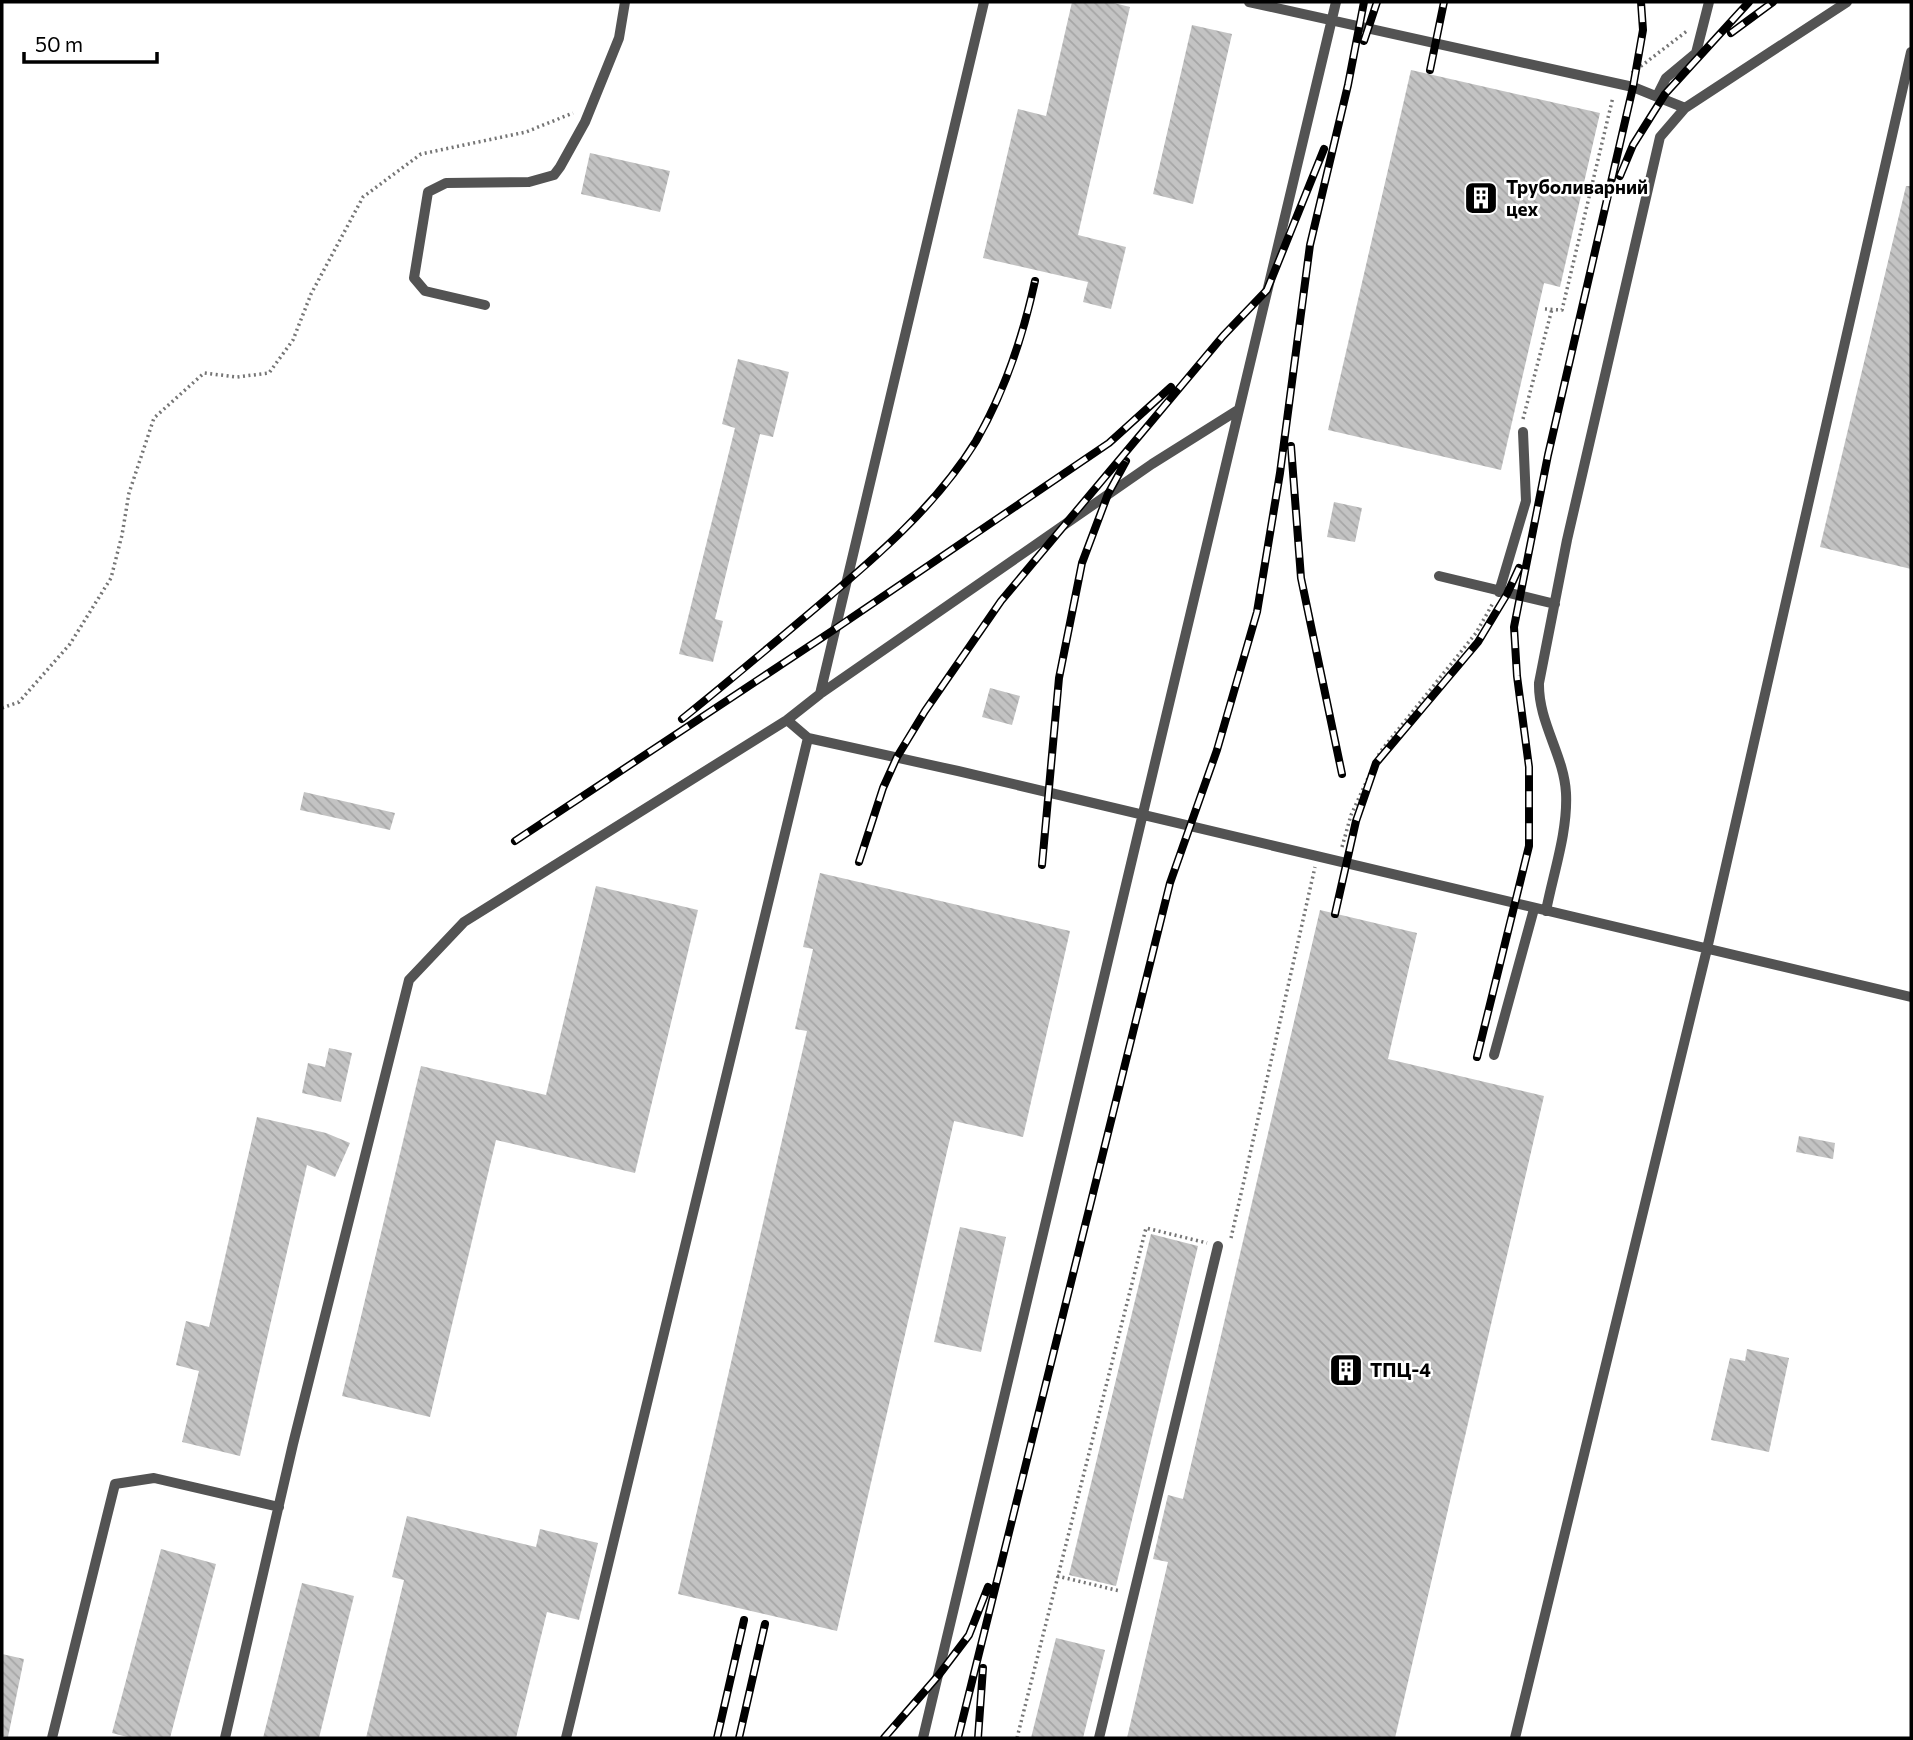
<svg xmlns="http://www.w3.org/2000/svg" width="1913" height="1740" font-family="Commissioner,sans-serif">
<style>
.building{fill:url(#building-back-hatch)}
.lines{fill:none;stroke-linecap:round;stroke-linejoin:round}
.path{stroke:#757575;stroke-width:3.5;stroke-dasharray:2 3.5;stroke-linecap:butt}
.service{stroke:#535353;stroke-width:10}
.rail-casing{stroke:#000;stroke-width:8}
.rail{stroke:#fff;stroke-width:5;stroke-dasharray:16;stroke-linecap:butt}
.labels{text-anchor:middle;stroke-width:5;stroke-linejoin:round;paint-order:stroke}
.poi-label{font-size:19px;font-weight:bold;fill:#000;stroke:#fff;text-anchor:start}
</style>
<defs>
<pattern id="building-back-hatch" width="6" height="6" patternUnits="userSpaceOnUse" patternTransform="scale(1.75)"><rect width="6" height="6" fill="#c3c3c3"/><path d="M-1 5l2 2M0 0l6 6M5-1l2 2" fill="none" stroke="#a6a6a6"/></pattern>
</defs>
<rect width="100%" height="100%" fill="#fff"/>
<path class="building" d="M1072 2H1110L1130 7 1078 235 1126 247 1111 309 1083 302 1088 282 983 258 1018 109 1046 116Z
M1192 25 1232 34 1193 204 1153 194Z
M1411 70 1600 113 1560 287 1544 283 1501 470 1328 430Z
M590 153 670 171 660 212 581 194Z
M1906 186H1911V569L1820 547Z
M738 359 789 372 773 437 760 434 715 619 723 621 713 662 679 654 735 428 722 424Z
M1334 502 1362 508 1355 542 1327 537Z
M990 688 1020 696 1012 725 982 717Z
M304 792 395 813 390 830 300 810Z
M820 873 1070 931 1023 1137 954 1121 837 1631 678 1594 807 1031 795 1029 813 949 803 947Z
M596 886 698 910 635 1173 496 1140 430 1417 342 1396 421 1066 546 1095Z
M1320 910 1417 933 1388 1059 1544 1096 1395 1738H1127L1168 1562 1153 1559 1168 1495 1183 1499Z
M329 1048 352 1053 341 1102 302 1093 308 1063 325 1067Z
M257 1117 326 1133 350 1143 335 1177 307 1165 240 1456 182 1442 199 1371 176 1365 186 1321 209 1327Z
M1799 1136 1835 1143 1833 1159 1796 1152Z
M960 1227 1006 1237 981 1352 934 1342Z
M1151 1234 1198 1246 1116 1586 1069 1575Z
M1747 1349 1789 1358 1769 1452 1711 1440 1730 1358 1745 1361Z
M407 1516 536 1547 540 1529 598 1543 579 1620 547 1612 516 1738H366L404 1580 392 1577Z
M161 1549 216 1564 170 1738H131L112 1733Z
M302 1583 354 1596 319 1738H263Z
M1056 1638 1105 1650 1083 1738H1031Z
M2 1654 24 1659 8 1737 2 1736Z"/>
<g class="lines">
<path class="path" d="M1632 73 1687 31
M1545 309 1562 310 1613 97
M1523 419 1552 309
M2 708 19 702 70 644 111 578 122 535 129 493 154 418 204 373 237 377 269 373 293 340 311 294 363 197 421 154 526 132 573 113
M1342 847 1351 815 1380 752 1476 633 1493 603
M1231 1238 1315 867
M1057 1576 1120 1591
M1017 1738 1146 1228 1207 1243"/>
<path class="service" d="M1249 2 1633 87 1685 108
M1657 96 1666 78 1696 53 1709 2
M485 305 425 291 414 278 428 192 446 183 529 182 554 175 560 167 585 122 619 38 625 2
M1439 576 1555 604
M1499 592 1526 501 1523 432
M820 694 984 2
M787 720 808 738 958 771 1911 997
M1546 911C1553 874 1568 832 1566 793 1564 755 1538 722 1539 683L1567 540 1660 137 1685 108 1847 2
M1494 1055 1534 909
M52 1738 115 1484 154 1478 279 1507
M225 1738 293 1444 409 980 464 922 787 720 820 694 1152 464 1238 410
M566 1738 808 738
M923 1738 1336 2
M1099 1738 1218 1246
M1515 1738 1707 949 1911 52"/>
<g class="rail-casing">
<path id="rail" d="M1731 33 1773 2
M1364 41 1377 2
M1430 70 1444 2
M1620 176 1633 145 1665 94 1749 2
M1291 446 1301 578 1342 774
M682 719C728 682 773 644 818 606 876 557 936 506 976 441 1005 391 1023 336 1035 281
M515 841 835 629 1109 443 1171 387
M859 862 883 788 897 757 925 711 1001 601 1223 336 1267 290 1324 149
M1042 865 1059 678 1082 563 1108 494 1126 461
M1335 914 1356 821 1376 763 1478 642 1507 594 1519 568
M1477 1057 1529 846V767L1517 676 1514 627 1548 455 1633 87 1643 30 1641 2
M717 1738 744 1620
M739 1738 765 1624
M884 1738 938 1676 969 1635 988 1587
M958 1738 1170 883 1217 750 1257 612 1280 473 1310 245 1348 85 1364 2
M978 1738 983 1668"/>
</g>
<use href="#rail" class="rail"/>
</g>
<defs>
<g id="building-square" transform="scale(1.75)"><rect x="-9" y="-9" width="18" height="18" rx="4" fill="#000" stroke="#fff"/><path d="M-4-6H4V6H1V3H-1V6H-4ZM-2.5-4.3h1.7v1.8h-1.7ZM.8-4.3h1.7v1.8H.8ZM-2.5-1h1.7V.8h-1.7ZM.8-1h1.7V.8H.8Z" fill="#fff"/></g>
</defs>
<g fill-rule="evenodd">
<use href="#building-square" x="1481" y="198"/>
<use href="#building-square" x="1346" y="1370"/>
</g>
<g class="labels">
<g class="poi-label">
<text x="1506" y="194">Труболиварний<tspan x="1506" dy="22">цех</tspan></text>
<text x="1370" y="1377">ТПЦ-4</text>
</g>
</g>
<rect width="1913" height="1740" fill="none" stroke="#000000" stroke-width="7"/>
<path d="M24 52v10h133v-10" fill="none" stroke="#000000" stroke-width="3.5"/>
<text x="35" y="52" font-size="21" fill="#000000" stroke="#ffffff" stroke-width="5" paint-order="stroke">50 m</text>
</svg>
